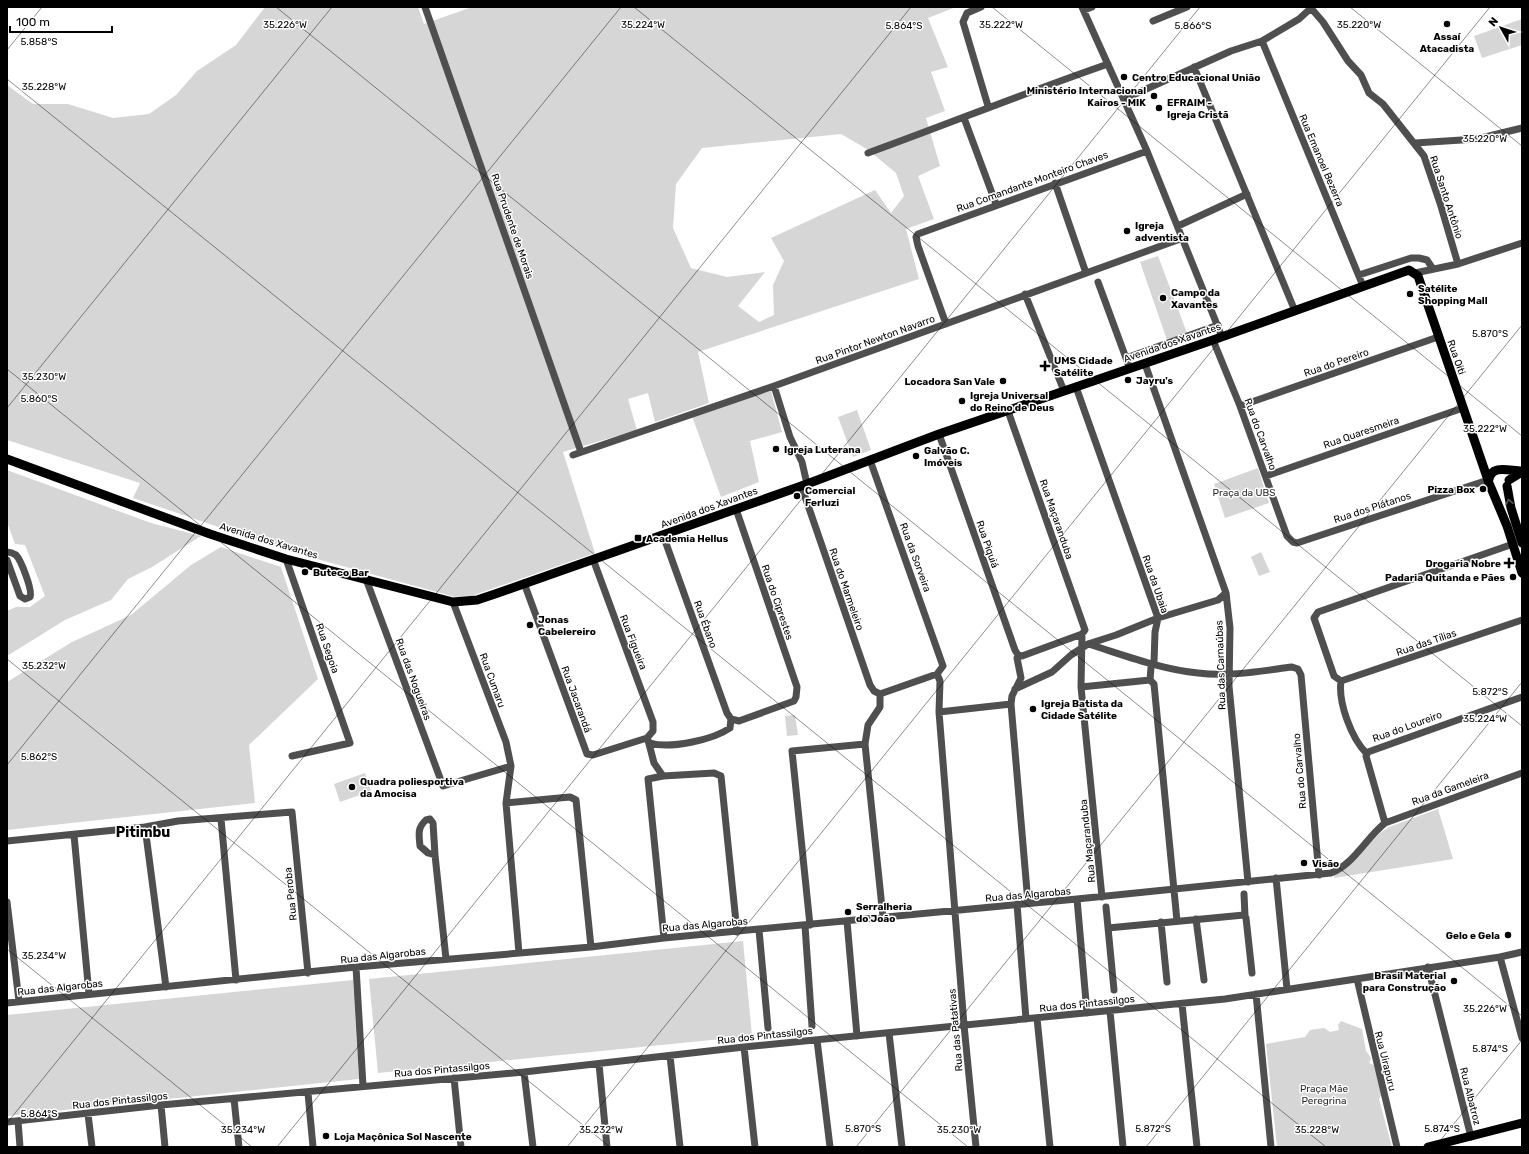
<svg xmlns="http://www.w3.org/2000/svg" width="1529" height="1154" font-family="Rubik,sans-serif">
	<rect width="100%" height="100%" fill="#fff"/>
	<path fill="#d6d6d6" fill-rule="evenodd" d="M265 7H418L424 24 472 7H956L928 18 948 67 931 72 945 111 926 118 940 166 918 176 934 219 906 229 919 279 698 352 709 403 655 422 648 393 628 399 637 430 563 452 595 553 471 596 455 597 295 553 133 498 140 483 7 440V85L33 104H68L113 118 149 114 176 95 197 71 236 45ZM841 134 867 149 896 173 904 196 891 213 875 190 771 238 784 261 773 285 774 315 759 322 738 306 765 272 727 277 691 268 673 228 676 184 702 148Z
		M1522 19V45L1482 58 1474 36Z
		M1158 256 1187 333 1167 340 1140 262Z
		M771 391 782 432 750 441 759 482 721 497 692 416Z
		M857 410 871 450 853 457 838 417Z
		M1258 468 1269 503 1225 518 1214 484Z
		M7 470 151 523 201 536 152 567 128 579 111 600 65 620 7 656V611L16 607H30L45 596 25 545 15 544 7 522Z
		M221 547 281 567 318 679 249 745 255 803 7 830V682L72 642 131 615 191 565Z
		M1261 552 1270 572 1259 576 1251 557Z
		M795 715 798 735 787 736 785 716Z
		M365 773 371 791 340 802 334 784Z
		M1438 809 1453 859 1334 878V875L1351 862 1380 833 1389 827Z
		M743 941 752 1036 378 1073 369 979Z
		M353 980 359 1079 7 1116V1015Z
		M1341 1021 1362 1029 1366 1051 1371 1058 1369 1063 1374 1065 1382 1094 1379 1099 1392 1147H1277L1266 1044 1305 1037 1310 1030 1324 1028 1330 1032 1339 1030 1338 1025Z"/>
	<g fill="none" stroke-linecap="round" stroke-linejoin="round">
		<path stroke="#4f4f4f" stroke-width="7" d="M425 7 581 452
			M981 7 967 13 963 22 988 106
			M1082 7 1147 151 1222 337
			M1310 7 1323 22 1348 61 1361 75 1369 93 1383 104 1424 156 1440 203 1458 264
			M1084 10 1092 7
			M1153 21 1187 7
			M1262 41 1363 286
			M1194 67 1295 311
			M1124 99 1231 51 1262 41 1299 19 1311 8
			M964 118 996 204
			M1415 143 1477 139 1522 128
			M868 153C948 124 1027 92 1108 64
			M1055 183 1086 273
			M1178 226 1247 194
			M1415 273 1458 264 1522 243
			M1359 275 1411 258H1419L1427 260 1433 269
			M1098 282 1130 369
			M1025 294 1064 391
			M946 324 918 246 916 237 918 234 1147 151
			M1213 340 1240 406 1287 536 1293 542 1297 543 1488 480
			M1126 358 1218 325
			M1145 364 1226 593 1230 628 1229 686 1248 882
			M774 386 790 437 802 462 807 484
			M1076 387 1158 618 1155 632 1154 663 1151 667 1150 680 1154 684 1177 921
			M1240 406 1438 337
			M939 434 1015 650 1018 655 1022 656 1082 634 1085 630 1008 411
			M573 455 774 386 1183 238
			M870 460 943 666 937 674 880 694
			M1266 476 1463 408
			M801 485 870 685 874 691 880 694
			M663 535 727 713 731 719 739 721 794 701 796 697 797 687 736 509
			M1513 544 1318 612 1314 618 1334 676 1341 681 1522 620
			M7 552C10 552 13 553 16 555 21 560 33 591 30 597L25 599 20 596 7 560
			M286 559 350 743 292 756
			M366 579 443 786 511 766
			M524 583 587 754 593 755 647 738 653 731V722L593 559
			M453 602 506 742 511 766 506 803 519 953
			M1082 634 1081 687 1102 897
			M1088 644C1124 655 1160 669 1198 673 1229 677 1261 671 1292 667L1298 669 1301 675 1319 875
			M1018 655 1017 658 1021 678 1012 696 1011 704 1028 903
			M937 674 940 681 939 712 964 1025 976 1147
			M1341 681C1338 702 1351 738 1367 754
			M1081 687 1150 680
			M1015 689 1052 672 1071 655 1088 644 1116 635 1158 618 1218 600 1226 593
			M880 694V707L868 725 865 744 883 917
			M939 712 1011 704
			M648 740 654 763 663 776
			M650 743C670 749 713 740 730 728L731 719
			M506 803 570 797 576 800 591 947
			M221 819 236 980
			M1385 823 1366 756 1368 752 1522 697
			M145 827 166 987
			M74 835 89 994
			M7 841 145 827 178 821 292 812 308 973
			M435 855 428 853 420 846C419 835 417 828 426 820L430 819 433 823 435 855 446 959
			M1276 878 1287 989
			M1244 894 1245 916
			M1077 899 1087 1013
			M7 902 19 1001
			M1017 904 1026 1019
			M1106 907 1114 990
			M1196 919 1204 980
			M847 921 857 1036
			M1161 922 1167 982
			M810 925 792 751 865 744
			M805 926 812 1026
			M1108 928 1244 915 1246 918 1252 973
			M759 930 768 1028
			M664 938 648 779 663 776 714 773 721 776 737 932
			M1500 957 1522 1038
			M356 967 363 1086
			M1428 967 1471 1137
			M1357 979 1397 1147
			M1256 994 1271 1147
			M7 1003 356 967 591 947 664 938 1077 899 1331 873C1354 864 1366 838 1385 823L1522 773
			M1182 1004 1197 1147
			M1110 1011 1123 1147
			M1037 1018 1050 1147
			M889 1033 902 1147
			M817 1040 830 1147
			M744 1047 755 1147
			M670 1056 680 1147
			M599 1064 607 1147
			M524 1072 533 1147
			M454 1078 461 1147
			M308 1093 313 1147
			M234 1099 239 1147
			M161 1105 165 1147
			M88 1114 92 1147
			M18 1121 20 1147
			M7 1122 161 1105 524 1072 744 1047 1225 999 1500 957 1522 952"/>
		<path stroke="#000" stroke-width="9" d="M7 459 210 534 286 559 453 602 477 600 495 594 807 484 939 434 1213 340 1409 270 1418 276 1489 483 1507 526 1522 573
			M1489 479C1492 464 1510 471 1522 471
			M1509 480 1522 472
			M1507 486 1511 508 1522 543
			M1428 1147 1522 1123"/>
	</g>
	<defs><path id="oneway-chevron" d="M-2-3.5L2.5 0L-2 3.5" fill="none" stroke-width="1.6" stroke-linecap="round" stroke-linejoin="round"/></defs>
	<use stroke="#595959" href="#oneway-chevron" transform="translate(1509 502) rotate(-103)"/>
	<path fill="none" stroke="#000" stroke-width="1" stroke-opacity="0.45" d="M276 7 1522 1016M634 7 1522 726M992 7 1522 436M1350 7 1522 146M7 50 42 7M7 79 1326 1147M7 369 968 1147M7 408 332 7M7 659 610 1147M7 765 621 7M7 949 252 1147M7 1123 911 7M277 1147 1200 7M567 1147 1490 7M856 1147 1522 325M1146 1147 1522 682M1435 1147 1522 1040"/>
	<g fill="#000" stroke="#fff" stroke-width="1.5">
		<circle cx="1447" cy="24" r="4"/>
		<circle cx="1124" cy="77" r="4"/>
		<circle cx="1154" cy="96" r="4"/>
		<circle cx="1159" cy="108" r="4"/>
		<circle cx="1127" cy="231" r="4"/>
		<circle cx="1410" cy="294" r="4"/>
		<circle cx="1163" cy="298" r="4"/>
		<path d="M1043 360h4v4h4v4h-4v4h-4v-4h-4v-4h4z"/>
		<circle cx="1128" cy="380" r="4"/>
		<circle cx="1003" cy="381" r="4"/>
		<circle cx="962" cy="401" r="4"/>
		<circle cx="776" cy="449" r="4"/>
		<circle cx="916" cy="456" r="4"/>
		<circle cx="1483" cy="489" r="4"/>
		<circle cx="797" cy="496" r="4"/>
		<rect x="634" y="534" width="8" height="8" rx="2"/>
		<path d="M1507 557h4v4h4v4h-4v4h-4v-4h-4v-4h4z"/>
		<circle cx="305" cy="572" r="4"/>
		<circle cx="1513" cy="577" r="4"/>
		<circle cx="530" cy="625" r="4"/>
		<circle cx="1033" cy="709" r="4"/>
		<circle cx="352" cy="787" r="4"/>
		<circle cx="1304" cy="863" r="4"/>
		<circle cx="848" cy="912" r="4"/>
		<circle cx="1508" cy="935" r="4"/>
		<circle cx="1454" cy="981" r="4"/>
		<circle cx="326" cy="1136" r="4"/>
	</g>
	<g text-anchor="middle" stroke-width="3" stroke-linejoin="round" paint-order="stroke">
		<g font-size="10" font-weight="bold" fill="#000" stroke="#fff" text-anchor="start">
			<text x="1447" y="40" text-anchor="middle">Assaí<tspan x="1447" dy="12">Atacadista</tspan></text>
			<text x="1132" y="81">Centro Educacional União</text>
			<text x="1146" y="94" text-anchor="end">Ministério Internacional<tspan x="1146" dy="12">Kairos - MIK</tspan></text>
			<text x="1167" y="106">EFRAIM -<tspan x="1167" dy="12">Igreja Cristã</tspan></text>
			<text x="1135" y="229">Igreja<tspan x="1135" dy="12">adventista</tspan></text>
			<text x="1418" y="292">Satélite<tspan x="1418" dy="12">Shopping Mall</tspan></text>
			<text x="1171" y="296">Campo da<tspan x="1171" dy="12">Xavantes</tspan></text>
			<text x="1054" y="364">UMS Cidade<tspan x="1054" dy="12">Satélite</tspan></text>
			<text x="1136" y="384">Jayru's</text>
			<text x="995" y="385" text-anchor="end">Locadora San Vale</text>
			<text x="970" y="399">Igreja Universal<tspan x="970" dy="12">do Reino de Deus</tspan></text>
			<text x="784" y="453">Igreja Luterana</text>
			<text x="924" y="454">Galvão C.<tspan x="924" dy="12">Imóveis</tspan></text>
			<text x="1475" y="493" text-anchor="end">Pizza Box</text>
			<text x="805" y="494">Comercial<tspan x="805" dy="12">Ferluzi</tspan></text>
			<text x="646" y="542">Academia Hellus</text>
			<text x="1501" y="567" text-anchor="end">Drogaria Nobre</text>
			<text x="313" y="576">Buteco Bar</text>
			<text x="1505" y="581" text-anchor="end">Padaria Quitanda e Pães</text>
			<text x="538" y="623">Jonas<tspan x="538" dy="12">Cabelereiro</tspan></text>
			<text x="1041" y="707">Igreja Batista da<tspan x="1041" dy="12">Cidade Satélite</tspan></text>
			<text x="360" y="785">Quadra poliesportiva<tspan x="360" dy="12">da Amocisa</tspan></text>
			<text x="1312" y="867">Visão</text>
			<text x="856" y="910">Serralheria<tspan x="856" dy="12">do João</tspan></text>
			<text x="1500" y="939" text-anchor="end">Gelo e Gela</text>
			<text x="1446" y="979" text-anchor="end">Brasil Material<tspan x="1446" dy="12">para Construção</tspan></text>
			<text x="334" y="1140">Loja Maçônica Sol Nascente</text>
		</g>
		<g font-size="10" fill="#000" stroke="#fff">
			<text transform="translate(1322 160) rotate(67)" y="4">Rua Emanoel Bezerra</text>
			<text transform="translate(1032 181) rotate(-20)" y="4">Rua Comandante Monteiro Chaves</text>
			<text transform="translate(1447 197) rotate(72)" y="4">Rua Santo Antônio</text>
			<text transform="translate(513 226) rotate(71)" y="4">Rua Prudente de Morais</text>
			<text transform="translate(875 339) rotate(-20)" y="4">Rua Pintor Newton Navarro</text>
			<text transform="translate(1172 342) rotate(-19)" y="4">Avenida dos Xavantes</text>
			<text transform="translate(1457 357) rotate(71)" y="4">Rua Oiti</text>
			<text transform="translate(1336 362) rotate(-19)" y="4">Rua do Pereiro</text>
			<text transform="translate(1361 432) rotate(-19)" y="4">Rua Quaresmeira</text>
			<text transform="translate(1261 434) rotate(70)" y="4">Rua do Carvalho</text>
			<text transform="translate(709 507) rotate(-20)" y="4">Avenida dos Xavantes</text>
			<text transform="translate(1372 507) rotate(-18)" y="4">Rua dos Plátanos</text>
			<text transform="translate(1057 519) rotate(71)" y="4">Rua Maçaranduba</text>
			<text transform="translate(269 540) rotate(17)" y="4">Avenida dos Xavantes</text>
			<text transform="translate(988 544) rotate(71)" y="4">Rua Piquiá</text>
			<text transform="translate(916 557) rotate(70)" y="4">Rua da Sorveira</text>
			<text transform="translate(1156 584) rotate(71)" y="4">Rua da Ubaia</text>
			<text transform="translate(847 589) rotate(71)" y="4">Rua do Marmeleiro</text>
			<text transform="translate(778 602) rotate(71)" y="4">Rua do Ciprestes</text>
			<text transform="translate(706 624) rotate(70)" y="4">Rua Ébano</text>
			<text transform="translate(634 642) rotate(69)" y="4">Rua Figueira</text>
			<text transform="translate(1426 642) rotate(-19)" y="4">Rua das Tílias</text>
			<text transform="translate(328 648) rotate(71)" y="4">Rua Segoia</text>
			<text transform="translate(1220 665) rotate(-92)" y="4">Rua das Carnaúbas</text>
			<text transform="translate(414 679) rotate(70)" y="4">Rua das Nogueiras</text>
			<text transform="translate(493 680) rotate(70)" y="4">Rua Cumaru</text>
			<text transform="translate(577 699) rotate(70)" y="4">Rua Jacarandá</text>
			<text transform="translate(1407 726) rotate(-20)" y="4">Rua do Loureiro</text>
			<text transform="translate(1299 771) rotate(-95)" y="4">Rua do Carvalho</text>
			<text transform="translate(1450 788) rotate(-20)" y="4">Rua da Gameleira</text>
			<text transform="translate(1087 841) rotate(-96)" y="4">Rua Maçaranduba</text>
			<text transform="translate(290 894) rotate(-96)" y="4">Rua Peroba</text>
			<text transform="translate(1028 894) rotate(-5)" y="4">Rua das Algarobas</text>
			<text transform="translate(705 924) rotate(-5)" y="4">Rua das Algarobas</text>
			<text transform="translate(383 955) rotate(-6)" y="4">Rua das Algarobas</text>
			<text transform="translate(60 987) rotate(-6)" y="4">Rua das Algarobas</text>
			<text transform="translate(1087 1003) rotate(-6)" y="4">Rua dos Pintassilgos</text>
			<text transform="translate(955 1030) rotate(-95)" y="4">Rua das Patativas</text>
			<text transform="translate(765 1035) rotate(-6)" y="4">Rua dos Pintassilgos</text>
			<text transform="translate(1386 1061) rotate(76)" y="4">Rua Uirapuru</text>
			<text transform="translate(442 1069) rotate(-5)" y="4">Rua dos Pintassilgos</text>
			<text transform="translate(1471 1096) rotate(76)" y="4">Rua Albatroz</text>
			<text transform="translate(120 1100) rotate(-6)" y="4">Rua dos Pintassilgos</text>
		</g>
		<g font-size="10" fill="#2d2d2d" stroke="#fff">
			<text x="1244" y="496">Praça da UBS</text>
			<text x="1324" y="1092">Praça Mãe<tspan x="1324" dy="12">Peregrina</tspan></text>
		</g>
		<g font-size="14" font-weight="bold" fill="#000" stroke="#fff">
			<text x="143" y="837">Pitimbu</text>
		</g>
	</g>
	<g font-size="10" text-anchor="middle" fill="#000" stroke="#fff" stroke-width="3" stroke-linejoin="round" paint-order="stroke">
		<text x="285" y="28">35.226°W</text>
		<text x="643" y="28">35.224°W</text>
		<text x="1001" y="28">35.222°W</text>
		<text x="1359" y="28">35.220°W</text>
		<text x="904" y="29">5.864°S</text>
		<text x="1193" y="29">5.866°S</text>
		<text x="39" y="45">5.858°S</text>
		<text x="44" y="90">35.228°W</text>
		<text x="1485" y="142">35.220°W</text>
		<text x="1490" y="337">5.870°S</text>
		<text x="44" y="380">35.230°W</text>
		<text x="39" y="402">5.860°S</text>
		<text x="1485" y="432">35.222°W</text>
		<text x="44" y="669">35.232°W</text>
		<text x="1490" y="695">5.872°S</text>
		<text x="1485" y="722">35.224°W</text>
		<text x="39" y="760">5.862°S</text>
		<text x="44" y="959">35.234°W</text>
		<text x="1485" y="1012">35.226°W</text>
		<text x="1490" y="1052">5.874°S</text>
		<text x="39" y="1117">5.864°S</text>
		<text x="863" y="1132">5.870°S</text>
		<text x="1153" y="1132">5.872°S</text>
		<text x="1442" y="1132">5.874°S</text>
		<text x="243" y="1133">35.234°W</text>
		<text x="601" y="1133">35.232°W</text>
		<text x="959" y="1133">35.230°W</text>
		<text x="1317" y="1133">35.228°W</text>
	</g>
	<rect width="1529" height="1154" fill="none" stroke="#000000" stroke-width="16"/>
	<g transform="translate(1501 28) rotate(309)" stroke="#ffffff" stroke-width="3" paint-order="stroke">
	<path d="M0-3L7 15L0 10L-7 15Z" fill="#000000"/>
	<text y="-6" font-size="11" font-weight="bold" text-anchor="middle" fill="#000000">N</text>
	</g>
	<path d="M10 26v6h102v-6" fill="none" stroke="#000000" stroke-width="2"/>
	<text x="16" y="26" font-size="12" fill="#000000" stroke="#ffffff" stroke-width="3" paint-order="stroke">100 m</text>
</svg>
